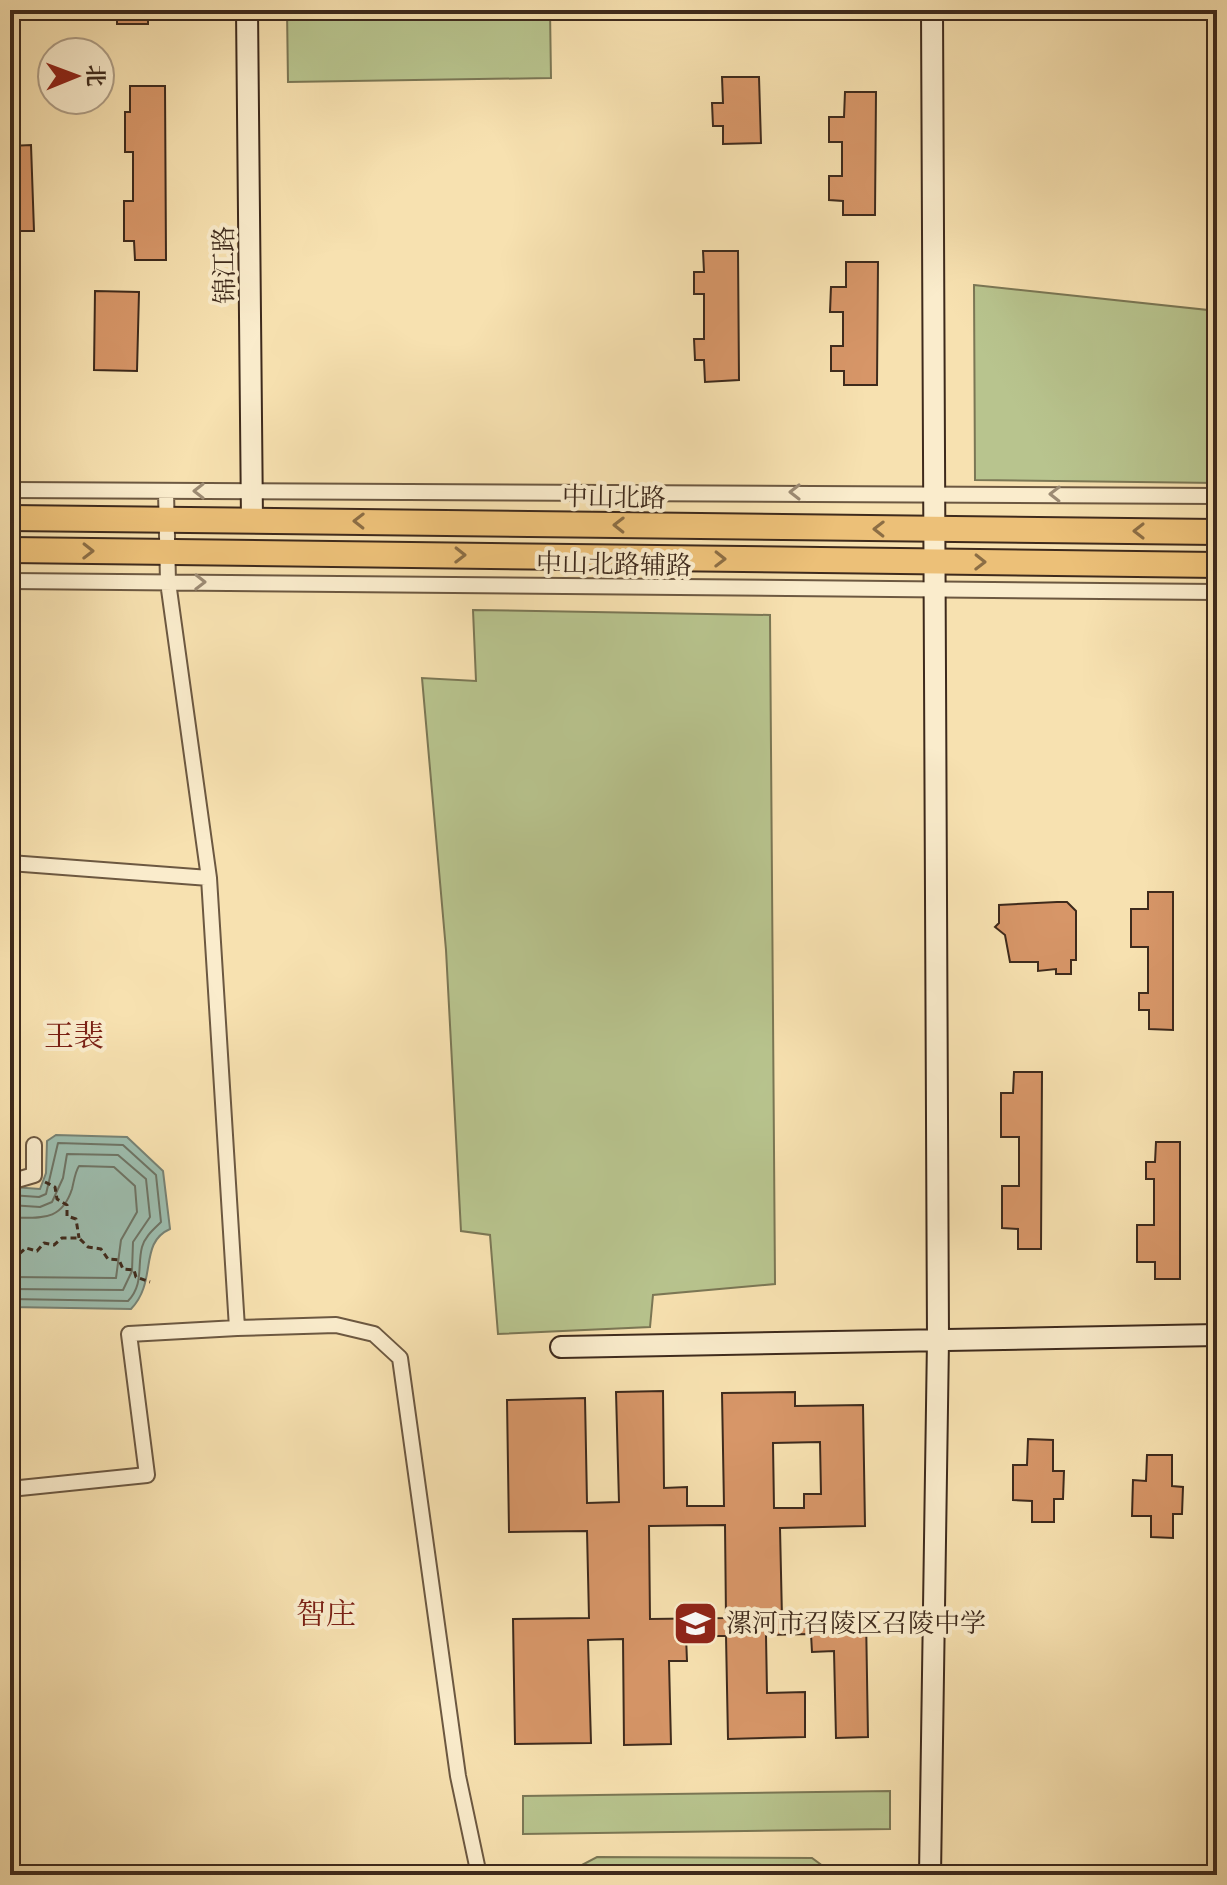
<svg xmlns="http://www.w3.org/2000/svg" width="1227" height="1885" font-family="'IM FELL French Canon','Noto Serif SC',serif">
	<rect width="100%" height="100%" fill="#f7e1b0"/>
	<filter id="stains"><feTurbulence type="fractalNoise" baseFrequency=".0025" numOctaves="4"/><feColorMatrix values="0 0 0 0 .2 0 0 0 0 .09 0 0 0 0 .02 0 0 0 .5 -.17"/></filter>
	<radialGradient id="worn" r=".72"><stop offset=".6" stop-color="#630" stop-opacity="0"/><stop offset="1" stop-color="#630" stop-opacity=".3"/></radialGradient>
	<path fill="#b8c48e" stroke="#7b7755" stroke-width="2" d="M287 10H550L551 78 288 82Z
		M974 285 1217 311V483L975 480Z
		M473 610 770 615 775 1284 653 1295 650 1327 498 1334 490 1235 461 1231 446 950 422 678 476 681Z
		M890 1791V1829L523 1834V1796Z
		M597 1857 812 1858 835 1875H563Z"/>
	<path fill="#9dbdae" stroke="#778274" stroke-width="2" d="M56 1135 127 1137 163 1171 170 1229C138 1243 158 1281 131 1309L10 1307 13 1187 40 1189 46 1173 47 1141Z"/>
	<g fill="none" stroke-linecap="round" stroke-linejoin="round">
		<path stroke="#6e7465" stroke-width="2" d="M10 1195 39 1197 46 1194 58 1143 123 1145 156 1175 161 1222C154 1229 145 1236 142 1247 137 1266 144 1284 128 1301L10 1299
			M10 1205 40 1207 52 1202 63 1178 67 1154 118 1155 146 1179 150 1217 133 1242 132 1271 123 1290 10 1289
			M10 1218C39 1217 61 1223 72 1189 74 1181 75 1172 79 1166L114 1167 135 1186 137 1212 121 1240 116 1278 10 1277"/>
	</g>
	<path fill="#d79668" stroke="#3e2a1c" stroke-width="2" fill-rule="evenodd" d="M117 10H148V24H117Z
		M722 77H759L761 143 723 144V126H713L712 103H723Z
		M130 86H165L166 260H135L134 241H124V201H133V152H125V112H130Z
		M845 92H876L875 215H843V201L829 200V176H842V142H829V117H844Z
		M31 145 34 231H10V146Z
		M703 251H738L739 380 705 382 704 360H695L694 339H704V294H694V272H704Z
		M846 262H878L877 385H844V371H831V346H843V312H830L831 287H846Z
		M95 291 139 292 137 371 94 370Z
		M1148 892H1173V1030L1149 1029V1010H1139V993H1148V947H1131V909H1148Z
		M1057 902H1067L1076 911V960H1071V974H1056V969L1038 971V962H1010L1005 935 995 927 999 923V905Z
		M1014 1072H1042L1041 1249H1018V1229L1002 1228V1186H1019V1137H1001V1093H1013Z
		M1156 1142H1180V1279H1155V1262H1137V1225H1154V1179H1146V1162H1155Z
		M663 1391 664 1488 687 1487V1506H724L722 1393 795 1392V1406L863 1405 865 1526 780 1528 782 1618 866 1616 868 1737 836 1738 834 1651 812 1652 811 1634 766 1635 767 1693 805 1692V1737L728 1739 726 1636H686L687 1661H669L671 1744 624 1745 623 1639 588 1640 591 1743 515 1744 513 1619 589 1618 587 1531 509 1532 507 1400 585 1398 587 1503 619 1502 616 1392ZM820 1442 821 1494H804V1508H774L773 1443ZM725 1525 726 1618 650 1619 649 1526Z
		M1028 1439 1053 1440V1471H1064L1063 1499H1054V1522H1032V1501L1013 1500V1465H1027Z
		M1147 1455H1172V1486L1183 1487 1182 1514H1173V1538L1151 1537V1516H1132L1133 1480 1146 1481Z"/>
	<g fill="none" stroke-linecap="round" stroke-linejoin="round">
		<defs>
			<path id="street" d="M10 490 1217 496
				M10 581 1217 592
				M10 863 209 878
				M10 1182 34 1175V1145
				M237 1328 336 1325 374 1334 400 1358 458 1776 479 1875
				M10 1489 147 1475 129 1334 237 1328 209 878 168 582 166 491"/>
			<path id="secondary" d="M247 10 252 520
				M561 1347 1217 1335
				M930 1875 938 1340 932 10"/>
			<path id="primary" d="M10 518 1217 532
				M10 550 1217 565"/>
		</defs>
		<use href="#street" stroke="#6c5841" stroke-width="18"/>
		<use href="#secondary" stroke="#3e2a1c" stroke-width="24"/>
		<use href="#primary" stroke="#3e2a1c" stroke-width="28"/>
		<path stroke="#3e2a1c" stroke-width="3" stroke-dasharray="6 4" stroke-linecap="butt" d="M45 1182 55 1187 57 1199 67 1205V1216L76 1219 79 1238
			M10 1255H18L26 1248 37 1251 44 1243 54 1245 62 1238H79L88 1247 101 1249 108 1259 119 1260 123 1269 134 1270 136 1277 150 1282"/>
		<use href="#street" stroke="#faeccc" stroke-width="14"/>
		<use href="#secondary" stroke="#faeccc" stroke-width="20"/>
		<use href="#primary" stroke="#ecc078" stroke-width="24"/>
	</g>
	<defs><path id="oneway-chevron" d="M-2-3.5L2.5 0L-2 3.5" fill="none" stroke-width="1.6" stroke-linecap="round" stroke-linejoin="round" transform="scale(2)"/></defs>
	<g stroke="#9c8b74">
		<use href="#oneway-chevron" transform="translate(199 491) rotate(180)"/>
		<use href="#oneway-chevron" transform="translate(795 492) rotate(-180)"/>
		<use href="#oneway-chevron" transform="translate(1055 494) rotate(-179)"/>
		<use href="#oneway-chevron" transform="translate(200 582) rotate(1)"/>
	</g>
	<g stroke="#8c6e45">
		<use href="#oneway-chevron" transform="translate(359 521) rotate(-179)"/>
		<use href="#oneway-chevron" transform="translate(619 525) rotate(-179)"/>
		<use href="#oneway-chevron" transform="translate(879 529) rotate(-179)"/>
		<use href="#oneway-chevron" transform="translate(1139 531) rotate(-180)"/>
		<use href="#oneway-chevron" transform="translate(88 551) rotate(1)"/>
		<use href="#oneway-chevron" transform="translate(460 555) rotate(1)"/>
		<use href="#oneway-chevron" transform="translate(720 559) rotate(1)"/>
		<use href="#oneway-chevron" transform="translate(980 562) rotate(1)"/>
	</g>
	<defs>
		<symbol id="school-square" viewBox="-11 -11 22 22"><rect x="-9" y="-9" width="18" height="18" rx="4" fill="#8f2418" stroke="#faeccc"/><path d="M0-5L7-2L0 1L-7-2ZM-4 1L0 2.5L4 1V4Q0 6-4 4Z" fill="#fff"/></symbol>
	</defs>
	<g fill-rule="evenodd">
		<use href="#school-square" x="670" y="1598" width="51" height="51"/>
	</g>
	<g text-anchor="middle" stroke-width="8" stroke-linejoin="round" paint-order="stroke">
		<g font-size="26" fill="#3e2a1c" stroke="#faeccc">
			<text transform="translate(224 265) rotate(-91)" y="9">锦江路</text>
			<text transform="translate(614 497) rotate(1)" y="9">中山北路</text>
			<text transform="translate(614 564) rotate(1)" y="9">中山北路辅路</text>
		</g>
		<g font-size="26" fill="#3e2a1c" stroke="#faeccc" text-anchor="start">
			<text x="726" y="1632">漯河市召陵区召陵中学</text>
		</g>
		<g font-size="30" fill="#7a1f14" stroke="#faeccc">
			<text x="74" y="1046">王裴</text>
			<text x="326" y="1624">智庄</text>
		</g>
	</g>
	<rect width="1227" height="1885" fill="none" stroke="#f7e1b0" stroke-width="40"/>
	<rect x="12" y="12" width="1203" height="1861" fill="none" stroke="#3e2a1c" stroke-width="4"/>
	<rect x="20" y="20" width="1187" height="1845" fill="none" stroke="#3e2a1c" stroke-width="2"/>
	<g transform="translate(76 76) rotate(89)"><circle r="38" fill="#faeccc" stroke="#af9e86" stroke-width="2"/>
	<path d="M0-6L14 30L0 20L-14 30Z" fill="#8f2418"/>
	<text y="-12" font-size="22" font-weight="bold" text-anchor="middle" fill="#3e2a1c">北</text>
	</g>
	<rect width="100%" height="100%" filter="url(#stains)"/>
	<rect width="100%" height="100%" fill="url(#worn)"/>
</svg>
